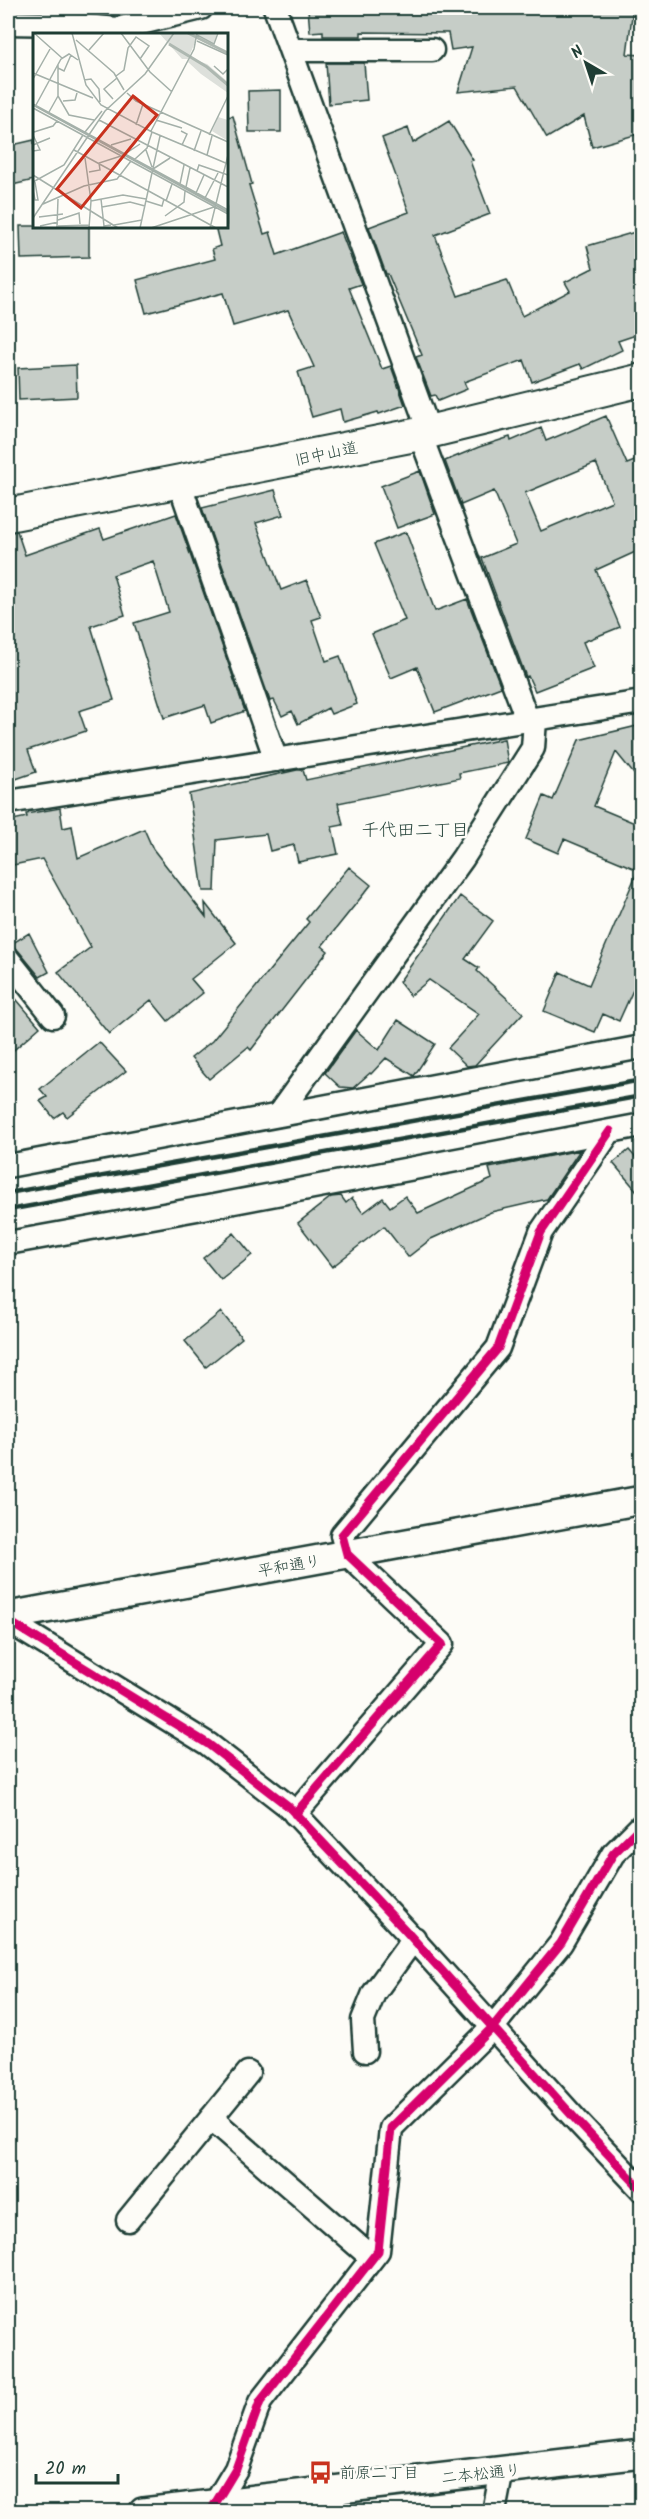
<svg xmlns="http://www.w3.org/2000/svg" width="649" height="2519" font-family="Kalam,'Klee One',sans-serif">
	<rect width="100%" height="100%" fill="#fdfcf7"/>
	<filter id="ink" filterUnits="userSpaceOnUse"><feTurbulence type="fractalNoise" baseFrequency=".0167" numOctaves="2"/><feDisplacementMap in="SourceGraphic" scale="12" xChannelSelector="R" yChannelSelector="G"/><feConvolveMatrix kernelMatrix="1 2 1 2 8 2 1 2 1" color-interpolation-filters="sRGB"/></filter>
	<g filter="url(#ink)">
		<path fill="#c6cdc7" stroke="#1f3d34" stroke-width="1.5" fill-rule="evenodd" d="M324 8H633L627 54 642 55V133L592 147 584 116 547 138 517 86 458 92 472 47 451 50 448 33 361 32V36H323V31L310 32 308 9Z
			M326 63H364L367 100 329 104Z
			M281 90V132H249L248 91Z
			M233 116 252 184 249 185 264 234 270 232 277 255 341 232 361 284 349 288 382 369 391 366 405 405 379 414 378 412 343 422 340 409 312 417 298 372 314 367 288 310 233 326 223 293 146 313 137 280 215 259 212 249 220 246 215 226H226V117Z
			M449 121 473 160 470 161 490 214 435 235 458 296 507 280 522 316 570 291 565 282 593 268 587 246 642 230V333L618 341 622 350 583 369 580 364 532 382 524 360 464 382 467 389 438 401 435 395 431 396 416 357 422 355 388 274H386L369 227 409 212 382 138 408 128 413 143Z
			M34 140V180L8 186V146Z
			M20 226H89V257L21 259Z
			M76 365 77 397 19 400 18 368Z
			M606 416 627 464 642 458V549L596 570 620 627 583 642 594 668 535 691 528 676 526 677 482 558 516 544 494 491 461 505 445 461 479 447 510 437 511 441 541 428 546 441ZM596 463 612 501 541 531 525 493Z
			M420 471 435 514 397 528 381 486Z
			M275 490 283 515 256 523 281 590 307 580 321 617 312 620 326 661 340 656 357 704 331 714 328 708 298 724 292 711 282 716 274 700 270 701 202 508Z
			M176 514 245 711 211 723 205 705 164 718 134 623 169 612 153 561 113 575 125 615 91 626 114 700 79 711 86 731 28 750 36 772 13 780 8 764V532L17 531 25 555 100 529 104 539Z
			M406 532 435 611 467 599 501 687 435 712 417 667 391 678 372 634 405 620 374 544Z
			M637 726 642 746V784L616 752 594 806 642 826V970L619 1021 603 1014 595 1032 544 1011 560 972 589 985 638 870 564 839 558 853 526 839 544 796 553 800 579 740Z
			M504 739 508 763 459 773 460 778 338 803 343 825 332 827 338 854 298 862 294 845 270 851 266 834 217 840 215 891H203L189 794 297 770H303L306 780Z
			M60 808 63 828 72 826 78 858 144 829 153 849 206 917 205 903 236 943 191 979 203 993 168 1021 151 1000 109 1034 58 972 91 947 42 859 8 866V821L27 817 26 814Z
			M349 867 371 885 322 946 328 951 251 1050 248 1047 209 1079 191 1058 212 1041 309 922 306 919Z
			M460 896 493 921 465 959 479 968 477 971 523 1013 475 1065 467 1066 448 1048 479 1014 429 980 410 996 399 982Z
			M29 933 49 972 40 977 18 950 8 946Z
			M8 980 16 990 11 993 40 1027 8 1055Z
			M398 1020 435 1044 414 1076 386 1058 371 1074 370 1073 353 1088 340 1087 325 1073 356 1030 379 1050Z
			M99 1042 126 1071 67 1117 63 1112 54 1118 40 1101 47 1097 40 1089Z
			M580 1150 547 1199 491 1212 431 1239 408 1257 384 1226 332 1267 298 1223 331 1197 341 1196 346 1203 352 1198 363 1213 383 1198 390 1207 405 1196 418 1213 492 1179 489 1168Z
			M629 1150 642 1165V1197L613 1163Z
			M234 1233 252 1255 221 1280 203 1258Z
			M221 1312 242 1338 206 1367 185 1341Z"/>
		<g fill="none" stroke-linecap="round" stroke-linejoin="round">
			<defs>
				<path id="minor" d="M275 8 429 431
					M8 23 64 24 117 29 201 8
					M291 50H432
					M420 434 527 719
					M179 482 276 760
					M8 802 642 702
					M8 959 53 1016
					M278 1115 463 858 533 748 535 720
					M8 1166 642 1047
					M8 1243 208 1207 642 1125
					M8 1621 208 1744 288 1806 405 1930 578 2122 642 2190
					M295 1814 442 1644 347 1554 342 1535 498 1348 541 1232 610 1131
					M365 2051 363 2020 374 1993 414 1938
					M211 2118 372 2258
					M128 2220 248 2073
					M210 2512 236 2469 260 2402 378 2251 391 2128 492 2028 561 1943 613 1854 642 1825
					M494 2512 502 2470"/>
				<path id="tertiary" d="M8 1616 642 1500
					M143 2512 642 2454"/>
				<path id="secondary" d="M8 515 420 434 642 380"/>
			</defs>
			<use href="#minor" stroke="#1f3d34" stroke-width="27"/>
			<use href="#tertiary" stroke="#1f3d34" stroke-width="32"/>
			<use href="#secondary" stroke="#1f3d34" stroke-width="36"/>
			<use href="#minor" stroke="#fdfcf7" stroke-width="22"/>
			<use href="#tertiary" stroke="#fdfcf7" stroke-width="27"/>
			<use href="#secondary" stroke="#fdfcf7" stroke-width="32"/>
			<path stroke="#1f3d34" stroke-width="4.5" d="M8 1193 642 1080
				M8 1210 642 1096"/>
			<defs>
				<path id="cycleway" d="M8 1621 208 1744 288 1806 405 1930 578 2122 642 2190
					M295 1814 442 1644 347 1554 342 1535 498 1348 541 1232 610 1131
					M210 2512 236 2469 260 2402 378 2251 391 2128 492 2028 561 1943 613 1854 642 1825"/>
			</defs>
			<use href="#cycleway" stroke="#fdfcf7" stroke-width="13"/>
			<use href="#cycleway" stroke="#d6006c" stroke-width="9"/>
		</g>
	</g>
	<defs>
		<symbol id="bus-bare" viewBox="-9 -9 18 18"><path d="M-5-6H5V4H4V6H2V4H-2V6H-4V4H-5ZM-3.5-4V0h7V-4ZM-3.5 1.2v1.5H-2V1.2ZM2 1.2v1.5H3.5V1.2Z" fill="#c8321e" stroke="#fdfcf7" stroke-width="2.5" paint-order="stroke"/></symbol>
	</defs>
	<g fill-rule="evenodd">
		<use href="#bus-bare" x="304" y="2456" width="33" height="33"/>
	</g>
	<g text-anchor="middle" stroke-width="5" stroke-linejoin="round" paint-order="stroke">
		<g font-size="16" fill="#1f3d34" stroke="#fdfcf7">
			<text transform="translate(326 453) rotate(-12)" y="6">旧中山道</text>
			<text transform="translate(289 1565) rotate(-10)" y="6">平和通り</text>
			<text transform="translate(481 2473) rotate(-6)" y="6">二本松通り</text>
		</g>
		<g font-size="16" fill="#1f3d34" stroke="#fdfcf7" text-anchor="start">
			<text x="339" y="2478">前原二丁目</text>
		</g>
		<g font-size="18" fill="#1f3d34" stroke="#fdfcf7">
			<text x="415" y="836">千代田二丁目</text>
		</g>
	</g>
	<g transform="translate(33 33)">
		<rect width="195" height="195" fill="#fdfcf7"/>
		<path d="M185 84 195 87V108L179 98Z" fill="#dde0db"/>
		<path d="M126 0H184L181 10 165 2 155 26H149ZM157 25 174 31 195 49V60L168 41 155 29Z" fill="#dde0db"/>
		<path fill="none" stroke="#aeb8b1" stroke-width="3" d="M155 0 195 20M136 11 174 34 195 52"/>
		<path fill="none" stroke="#a4b0a9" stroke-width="1.5" d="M1 0 29 25M39 0 53 52 68 72 119 99 195 131M88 0 117 39 139 59M164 2 181 11 185 0M43 7 81 40 91 57M164 8 195 22M56 17 71 0M25 32V63L36 82 61 87M181 33 190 41 195 36M25 35 31 38 38 22M0 40 60 65M83 43 91 37 95 15 103 4 116 13 107 26M0 46 17 16M51 47 58 46 66 56 67 69M94 60 103 68 195 109M80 66 71 56 84 45M30 68 42 67 44 60M0 71 195 177M0 72 195 179M3 72 28 26 36 21 45 27M0 75 195 181M16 79 25 63M66 87 195 154M123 87 149 95M103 92 110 71M118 98 161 16 164 0M148 98 154 101 149 112M1 99 20 93 24 88M52 99 69 78M0 102 7 117 0 118M176 102 195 63M0 112 17 105M78 112 98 106M41 117 183 195M113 117 119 134M161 118 168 98M92 121 107 111M174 122 179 103M52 125 58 168 56 195M102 126 114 115 119 99M120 136 137 125M164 138 166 132 195 142M56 139 67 137 66 130 88 123M0 142 85 195M0 149 31 132 50 102M147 151 151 132M153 154 157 135M0 157 2 167H5L2 149M163 160 171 142M172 165 185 140M68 166 71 193 78 192M58 168 90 162 113 166M113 168 129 173 131 166M133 168 139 151M10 171 51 153 84 146 98 128M69 174 97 169 112 173M132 183 151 169 152 158M6 184 30 181M0 185 72 78 112 41 141 0M25 187 46 180 47 191M81 192 109 187M7 193 25 189M25 193 56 192M24 194 25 166M107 195 127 103M118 195 181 174M177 195 195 122"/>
		<path fill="#c8321e" fill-opacity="0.15" stroke="#c8321e" stroke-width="3" d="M100 63 124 82 48 175 24 156Z"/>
		<rect width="195" height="195" fill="none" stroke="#1f3d34" stroke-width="3"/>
	</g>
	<rect width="649" height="2519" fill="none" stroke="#fdfcf7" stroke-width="30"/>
	<rect x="15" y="15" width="619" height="2489" fill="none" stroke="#1f3d34" stroke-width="2" filter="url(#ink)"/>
	<g transform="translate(586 63) rotate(321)" stroke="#fdfcf7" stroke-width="4.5" paint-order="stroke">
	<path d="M0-4.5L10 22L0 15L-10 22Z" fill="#1f3d34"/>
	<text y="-9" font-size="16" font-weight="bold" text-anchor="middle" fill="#1f3d34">N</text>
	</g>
	<path d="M36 2474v9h82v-9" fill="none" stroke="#1f3d34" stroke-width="3"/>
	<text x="45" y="2474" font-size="18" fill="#1f3d34" stroke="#fdfcf7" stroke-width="4.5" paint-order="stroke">20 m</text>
</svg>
